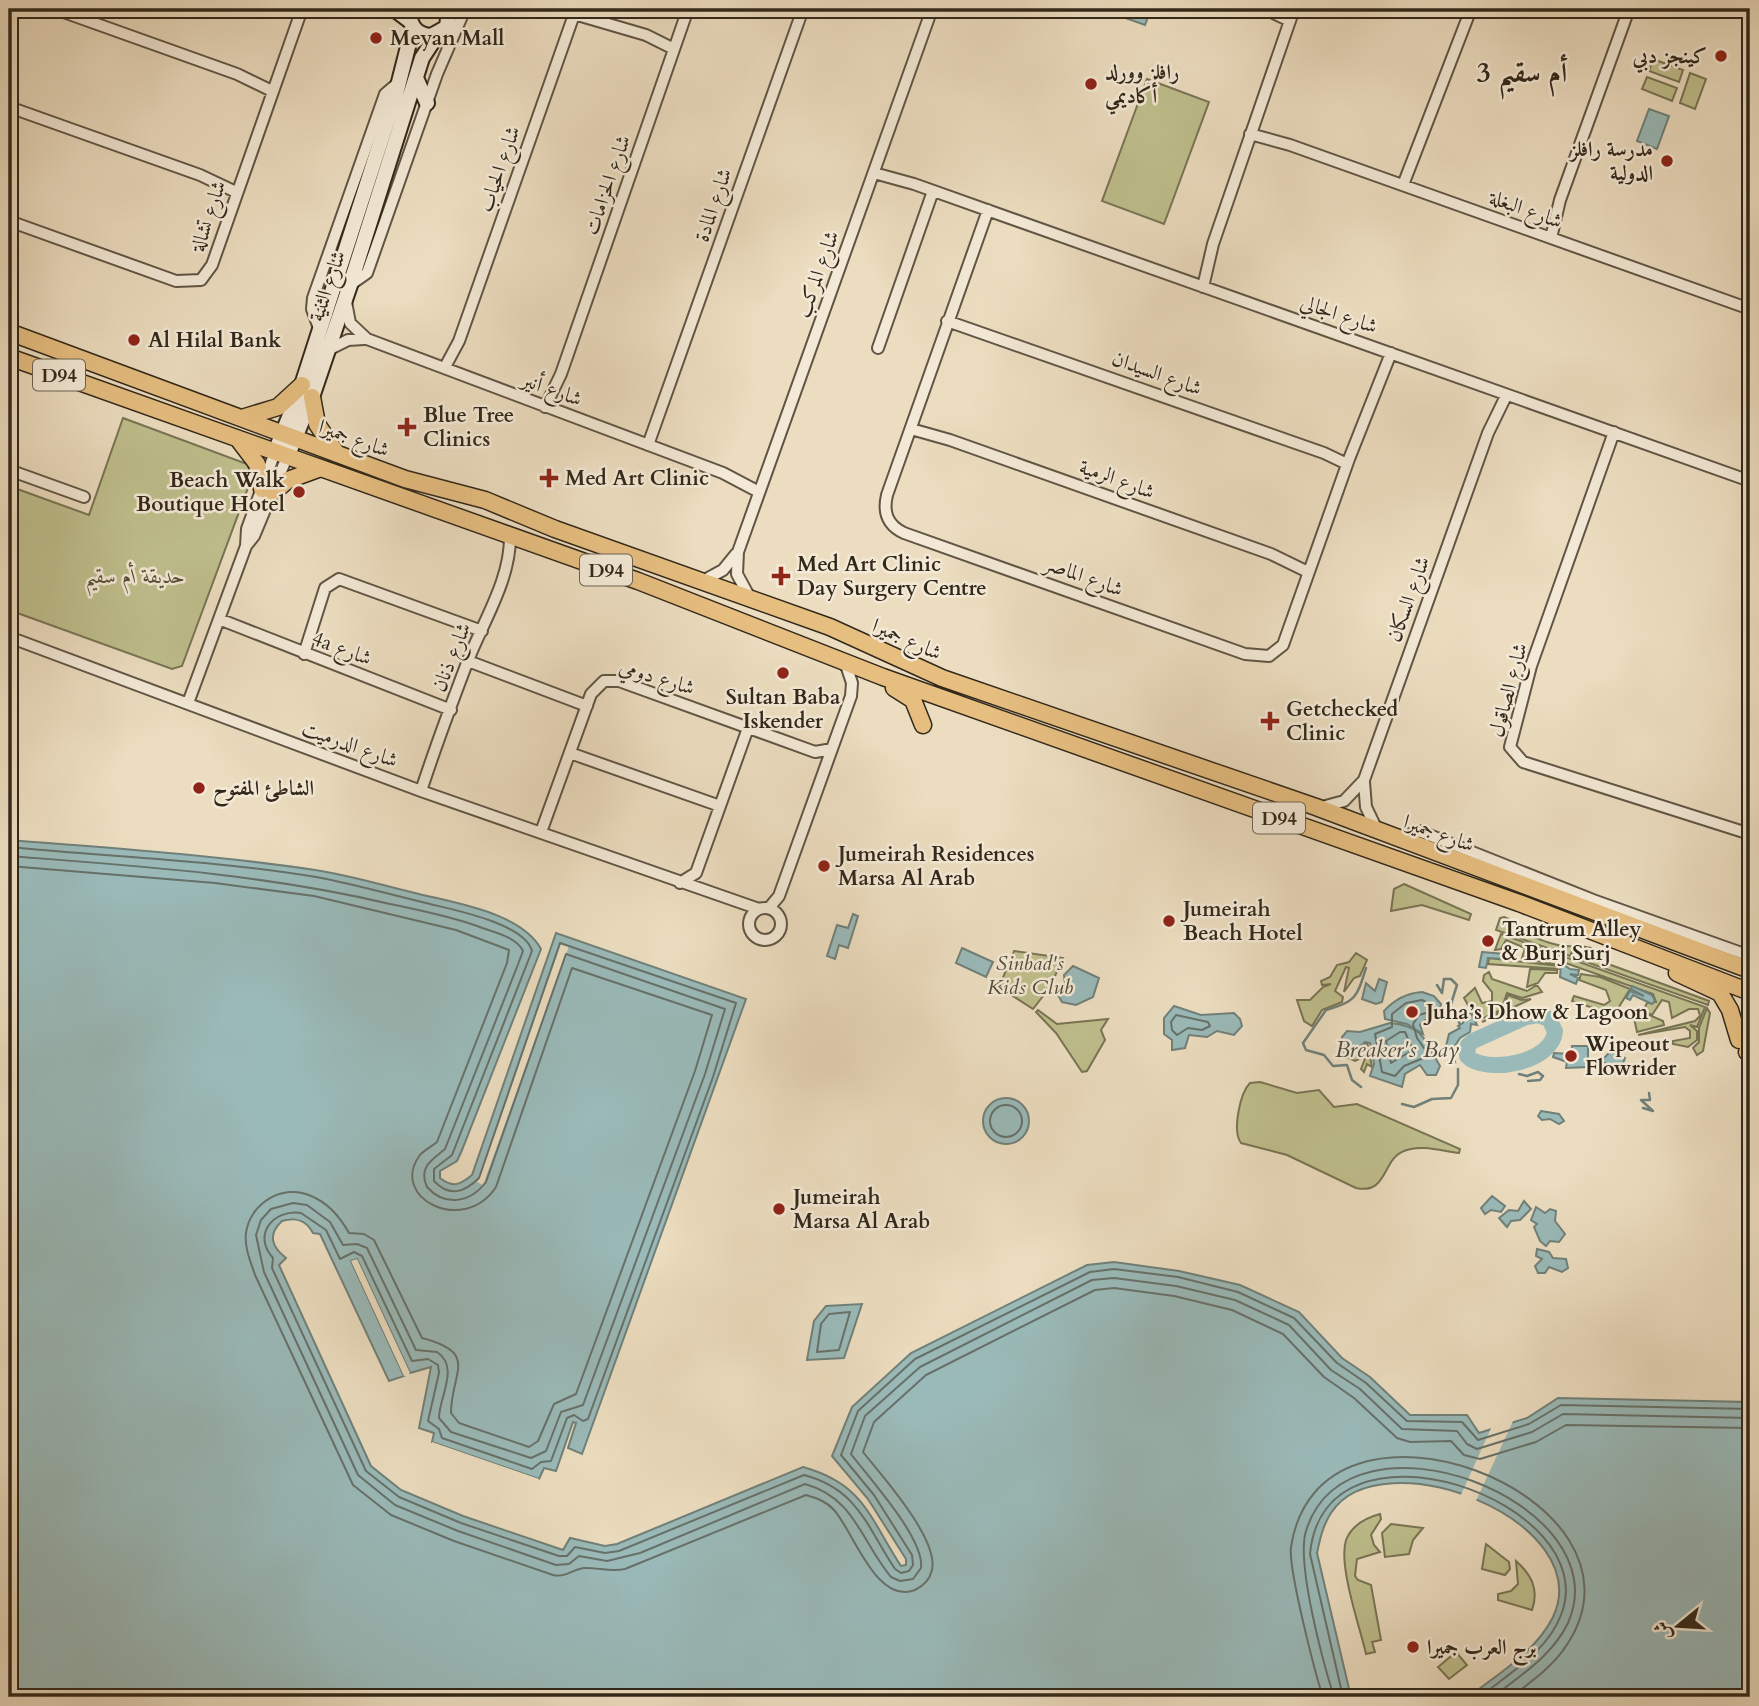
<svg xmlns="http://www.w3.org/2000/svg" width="1759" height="1706" font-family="Cardo,Amiri,serif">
	<rect width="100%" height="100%" fill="#ecddc0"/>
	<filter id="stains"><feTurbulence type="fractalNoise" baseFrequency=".00286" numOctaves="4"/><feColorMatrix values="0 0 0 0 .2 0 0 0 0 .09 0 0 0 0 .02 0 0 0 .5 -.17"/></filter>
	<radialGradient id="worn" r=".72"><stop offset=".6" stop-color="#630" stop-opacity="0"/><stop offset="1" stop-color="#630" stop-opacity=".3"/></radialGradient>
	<path fill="#bfbf8d" stroke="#787454" stroke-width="2" d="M1653 59 1683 70 1679 82 1649 71Z
		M1690 73 1706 79 1695 109 1680 103Z
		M1647 77 1677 88 1672 101 1642 89Z
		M1147 79 1209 102 1164 224 1102 201Z
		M123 418 247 464 252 477 182 666 172 669 9 610V486L89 515Z
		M1404 884 1471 914 1469 920 1422 905 1391 911 1394 889Z
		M1504 917C1515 921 1518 926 1526 932 1537 940 1561 948 1574 946L1570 956 1496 930 1500 918Z
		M1501 934 1705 1007 1697 1027 1690 1025 1697 1031V1040L1688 1047 1673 1044V1041L1690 1038V1031L1685 1027 1638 1035 1695 1021 1700 1016 1698 1009H1689L1672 1018 1669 1002 1662 1000 1652 1015 1643 1011 1647 1003 1656 1002 1653 994 1560 961 1558 965 1522 958 1525 948 1506 940 1501 949 1495 950Z
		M1576 945 1591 948 1611 965 1709 1001 1708 1005 1572 957Z
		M1014 951 1063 958 1050 987 1033 1009 999 987Z
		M1356 953 1367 960 1360 976 1354 978 1344 992 1349 968 1346 967 1335 991 1343 997 1342 1002 1322 1010 1312 1026 1304 1021 1297 1000H1310L1323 987 1331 984 1322 985 1321 981 1330 977 1337 965 1349 962Z
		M1489 958 1559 966V969L1488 964Z
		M1530 969 1557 970V973H1545L1538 983 1527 987Z
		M1489 972 1492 979 1527 991 1537 985 1542 992 1522 998 1507 993 1501 1010 1477 1021 1464 998 1475 988 1482 1003 1492 1001V992L1483 981 1484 975Z
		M1581 974 1600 977 1630 989 1614 1015 1572 1001 1574 996 1604 1005 1610 1001 1606 990 1579 980Z
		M1508 995 1521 1000 1531 999 1482 1022 1503 1010Z
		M1707 1008 1710 1013 1703 1051 1697 1055 1693 1048 1699 1042V1028Z
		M1038 1010 1057 1024 1108 1019 1101 1030 1105 1040 1087 1071 1082 1072 1056 1033 1036 1012Z
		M1647 1014 1663 1021 1664 1025 1637 1032 1634 1018Z
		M1367 1042 1372 1067 1367 1064 1364 1072 1361 1069 1366 1056 1355 1061 1339 1054 1341 1043 1344 1049 1353 1052Z
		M1260 1082 1297 1093 1319 1090 1334 1107 1357 1104 1460 1149 1459 1153C1442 1151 1421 1144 1404 1151 1382 1159 1388 1195 1356 1188L1287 1155 1241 1143C1232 1131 1240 1093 1250 1083Z
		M1380 1514 1381 1519 1371 1535 1374 1545 1380 1552 1357 1559 1355 1576 1358 1580 1371 1585 1381 1640 1372 1642 1375 1652 1366 1654C1360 1627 1338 1566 1346 1540 1352 1525 1365 1518 1380 1514Z
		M1391 1524 1423 1528 1413 1540 1409 1554 1385 1557 1382 1533Z
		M1486 1544 1509 1562 1510 1569 1505 1575 1482 1569Z
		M1516 1561C1532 1575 1539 1590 1532 1610L1498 1600V1594L1511 1591 1518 1584Z
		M1456 1652 1467 1665 1449 1679 1438 1667Z"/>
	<path fill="#9abab9" stroke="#708079" stroke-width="2" d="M1116 9H1151L1145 25 1114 14Z
		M1649 109 1669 116 1657 149 1637 141Z
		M9 840C111 848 214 855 315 870 350 875 384 886 419 894 456 903 521 913 541 949L462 1150 457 1161 440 1171V1178C453 1188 460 1185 472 1175L556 933 746 999 582 1454 568 1448 576 1423 573 1422 556 1471 544 1468 539 1479 432 1442 434 1433 419 1428 431 1367 410 1373 357 1259 351 1261 404 1376 389 1381 320 1234 313 1233C306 1220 296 1217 282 1221 267 1235 272 1247 286 1258L279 1265 371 1466 401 1490 463 1516 563 1550 570 1538 605 1546 617 1544 803 1467C864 1484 869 1517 901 1566L906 1565V1559L868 1499 832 1456 852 1407 911 1353 1087 1265 1114 1262 1179 1271 1240 1285 1299 1312 1342 1358 1370 1377 1410 1415H1467L1479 1433 1527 1418 1558 1398 1750 1402V1697H1469C1497 1674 1536 1652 1553 1617 1598 1521 1381 1436 1331 1513 1323 1525 1320 1539 1317 1553L1351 1697H9Z
		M853 914 858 916 848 948 839 945 835 959 827 956 837 925 848 928Z
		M962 948 993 962 986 977 956 963Z
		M1482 952 1505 954 1504 959 1488 958 1486 968 1479 967Z
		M1561 963 1570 969 1579 970 1578 975 1570 974 1578 978 1576 984 1560 977Z
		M1073 966 1099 978 1093 997 1076 1005 1062 1002 1058 995 1065 984 1064 975Z
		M1379 979 1387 982 1382 1002 1376 1004 1362 999 1366 983 1375 991Z
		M1632 986 1652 995 1655 1001 1652 1004 1633 995 1630 1000 1626 998 1630 991 1644 996 1631 989Z
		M1422 992 1434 996 1441 1004 1438 1018 1425 1020 1420 1025 1423 1034 1407 1024 1385 1019 1384 1011C1394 1000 1407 993 1422 992Z
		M1174 1006 1201 1015 1234 1013 1240 1019 1242 1026 1234 1035 1217 1031 1207 1037 1189 1035 1185 1048 1172 1050V1040L1164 1034V1018Z
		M1471 1013 1477 1025 1471 1024 1470 1032 1460 1038 1451 1052 1446 1046 1449 1034 1460 1028 1458 1026 1463 1023 1464 1016Z
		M1390 1023C1426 1026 1426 1044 1440 1066L1436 1075H1427L1420 1065 1405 1074 1402 1087 1370 1076 1374 1064 1370 1043 1365 1042 1353 1052 1343 1045 1342 1037 1347 1031 1360 1032Z
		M1572 1046H1588V1067L1566 1068 1567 1062 1553 1057 1554 1053 1571 1054Z
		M1611 1051 1625 1058 1620 1071 1601 1061Z
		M983 1121a23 23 0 1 1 46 0a23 23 0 1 1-46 0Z
		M1541 1111 1559 1114 1564 1121 1559 1124 1550 1119 1542 1120 1538 1116Z
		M1492 1196 1505 1206 1501 1212 1491 1210 1485 1214 1481 1208Z
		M1524 1201 1531 1209 1520 1220 1511 1221 1507 1227 1499 1218 1509 1210 1518 1211Z
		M1536 1207 1545 1213 1550 1209 1556 1211 1555 1221 1565 1234 1559 1242 1550 1241 1546 1246 1540 1241 1534 1227 1537 1224 1531 1220Z
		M1537 1249 1549 1252 1553 1258 1566 1259 1568 1268 1562 1272 1549 1267 1545 1273H1538L1535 1266 1542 1259 1536 1256Z
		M862 1304 844 1358 807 1360 814 1321 826 1306Z"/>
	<path fill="#ecddc0" d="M561 944 569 946 483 1185 477 1182Z
		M357 1259 410 1373 404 1376 351 1261Z
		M1514 1419 1475 1503 1460 1497 1492 1426Z
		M432 1442 539 1479 538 1482 518 1475 431 1445Z"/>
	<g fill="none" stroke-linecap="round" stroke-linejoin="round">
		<path stroke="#66716a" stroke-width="2" d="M9 847C111 857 214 860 316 877 354 884 392 895 430 904 455 910 525 924 532 951L452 1155 434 1169V1181C449 1197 464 1193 479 1178L560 943 736 1003 713 1077 588 1419 583 1421 574 1415 567 1418 551 1461 541 1462 532 1469 442 1438 439 1429 428 1421 439 1373 438 1365 428 1359 412 1361 362 1256 354 1252 340 1259 326 1230 301 1213C273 1209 252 1235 273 1258L272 1268 366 1471 399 1497 461 1523 559 1556H567L575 1547 605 1553 619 1551 804 1475C858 1489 867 1527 895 1569L901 1573 909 1571 913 1565 912 1555 874 1495 841 1455 858 1411 915 1359 1090 1272 1114 1269 1178 1277 1238 1292 1294 1318 1337 1363 1366 1383 1407 1421 1462 1422 1478 1440 1529 1424 1561 1405 1750 1409
			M9 856C137 866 264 874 390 904 419 910 449 916 477 926 492 932 516 936 523 951L517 967 445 1149C432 1160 418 1167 427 1187 445 1207 470 1203 486 1182L566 954 725 1009 705 1074 583 1405 561 1412 546 1451 531 1458 451 1432 439 1418C439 1397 460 1367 437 1352L416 1350 367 1248 357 1244 343 1245 330 1222 307 1205 293 1203 271 1209 261 1220 256 1235 264 1272 358 1475 395 1505 458 1531 556 1565 569 1564 579 1556 607 1561 640 1553 805 1484C855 1498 861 1541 891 1577L900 1581 913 1579 921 1568C925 1539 869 1478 851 1454L865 1416 920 1367 1092 1280 1114 1278 1176 1286 1235 1300 1289 1325 1331 1370 1360 1389 1402 1429 1457 1431 1467 1444 1477 1449 1532 1432 1563 1414 1750 1418
			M9 866 215 883 314 896 456 930 509 950 507 963 437 1142C431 1147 424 1150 420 1155 388 1198 464 1236 496 1187L572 968 712 1015 695 1071 576 1394 554 1404 538 1441 529 1447 459 1423 451 1413C451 1372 480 1353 422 1338L374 1240 364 1234 349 1233C340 1217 329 1203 311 1196 283 1183 250 1203 246 1233 244 1247 251 1263 255 1275L353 1485 391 1515 454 1541 553 1575C567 1578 574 1568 585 1568 600 1568 611 1572 625 1569L806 1495C816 1498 826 1501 834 1510 854 1532 876 1605 915 1590 923 1586 930 1579 932 1570 939 1539 882 1476 863 1452L874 1422 926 1375 1095 1290 1114 1288 1174 1296 1232 1310 1283 1334 1324 1377 1354 1398 1397 1438 1410 1442 1451 1441 1464 1455 1480 1459 1536 1442 1566 1425 1750 1428
			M1422 1000 1434 1006 1433 1011 1419 1015 1413 1024 1417 1038 1426 1051V1057L1404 1066 1395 1076 1382 1072 1375 1034 1392 1027V1014L1406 1003Z
			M1176 1015 1208 1022 1210 1026 1202 1030 1188 1028 1177 1035 1172 1030 1171 1022Z
			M1400 1032H1405L1413 1050 1391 1063 1386 1041Z
			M990 1121a16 16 0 1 1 32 0a16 16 0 1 1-32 0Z
			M850 1312 839 1350 817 1352 821 1324 829 1314Z
			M1323 1697C1315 1673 1288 1568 1291 1547 1319 1363 1663 1495 1568 1643 1555 1665 1531 1682 1511 1697
			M1334 1697C1323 1662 1296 1563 1306 1531 1347 1396 1622 1502 1568 1623 1552 1656 1521 1675 1493 1697
			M1343 1697 1310 1554C1324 1402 1606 1502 1561 1615 1547 1652 1509 1673 1480 1697"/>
		<path stroke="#708079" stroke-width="2.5" d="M1437 985 1442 993 1444 979H1451L1457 985 1450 1007 1460 1024
			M1451 1051 1455 1063
			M1519 1074 1527 1076 1538 1072 1543 1076
			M1528 1081 1540 1080 1543 1076
			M1361 1087 1352 1080 1347 1065 1333 1066 1324 1055 1306 1050 1303 1043 1326 1010C1356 1002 1357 997 1366 968
			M1402 1104 1414 1107 1432 1099 1451 1098 1458 1085V1069
			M1643 1108 1653 1111 1641 1100H1650L1649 1093"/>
		<path stroke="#9abab9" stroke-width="16" d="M1538 1015 1549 1019 1555 1031C1553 1063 1485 1075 1467 1056L1468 1045 1473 1041 1526 1017Z"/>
		<defs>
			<path id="street" d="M55 9 237 74 272 91
				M1265 9 1290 21
				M574 14 646 35 674 49
				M9 107 200 175 236 192
				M1250 134 1290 145 1750 309
				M874 173 914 184 1750 481
				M1403 185 1471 9
				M988 210 887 495C883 512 887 525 904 533L1245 654 1269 656 1283 645 1349 459 1391 353
				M9 221 176 281 201 280 212 265 302 9
				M1551 238 1560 200 1629 9
				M350 285 367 273 437 74 465 9
				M1203 287 1213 244 1294 9
				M346 302 350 323 367 339 723 473 759 492
				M947 321 1324 453 1347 464
				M320 331 312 309 313 298 385 94 399 82
				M878 348 933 191
				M328 350 348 340 364 339
				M445 367 459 341 576 9
				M545 407 561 374 688 9
				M911 429 950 440 1271 554 1308 572
				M1614 432 1531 666 1510 747 1523 762 1750 834
				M648 445 803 9
				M9 470 84 497
				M246 546 254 536 287 457
				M703 581 723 570 736 554
				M750 598 737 574 738 552 932 9
				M219 619 451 710
				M9 637 421 791 759 909
				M304 654 325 588 339 579 482 631
				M468 661 587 706
				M188 703 246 546 247 529 275 452
				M570 753 720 806
				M1364 782 1366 807 1377 830
				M421 791C435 748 451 705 467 663 482 623 511 580 510 535
				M1322 807 1344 801 1364 780 1488 433 1506 396
				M541 832 591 694 604 681H619L815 752 832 749
				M1396 839 1419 831 1593 900 1750 956
				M680 883 696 873 748 728
				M769 908 779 896 851 696 852 683 845 662
				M749 924a16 16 0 1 1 32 0a16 16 0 1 1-32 0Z"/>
			<path id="secondary" d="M394 9 410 21
				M411 9C407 24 416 35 431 36L447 27 449 9
				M417 80 427 103
				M275 452 302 385 396 94 413 27
				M287 457 312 397 350 285 422 58 437 35"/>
			<path id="primary" d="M9 332 405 479 485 500 555 529 830 627 942 678 1316 807 1750 970
				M9 357 638 581 883 677 1519 903 1750 992
				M312 397 317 424 337 454
				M245 417 278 407 302 385
				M238 439 257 464 262 489
				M270 495 288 480 318 469
				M894 688 913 700 923 725
				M1677 973 1720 993 1730 1010 1739 1040
				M1747 1052 1750 1048"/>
		</defs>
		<use href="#street" stroke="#605544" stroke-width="14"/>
		<use href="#secondary" stroke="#32281a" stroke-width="18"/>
		<use href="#primary" stroke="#32281a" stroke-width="19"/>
		<use href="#street" stroke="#f3e9d6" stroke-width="10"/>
		<use href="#secondary" stroke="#f3e9d6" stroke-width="14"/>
		<use href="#primary" stroke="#e6be80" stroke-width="16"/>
	</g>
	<g fill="#8f2418" stroke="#f3e9d6" stroke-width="2.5">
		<circle cx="376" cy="38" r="7"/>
		<circle cx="1721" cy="56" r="7"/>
		<circle cx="1091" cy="84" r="7"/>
		<circle cx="1667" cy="161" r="7"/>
		<circle cx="134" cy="340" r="7"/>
		<path d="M403.5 416.5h7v7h7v7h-7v7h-7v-7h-7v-7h7z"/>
		<path d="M545.5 467.5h7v7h7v7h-7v7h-7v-7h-7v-7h7z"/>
		<circle cx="299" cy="492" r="7"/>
		<path d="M777.5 565.5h7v7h7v7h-7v7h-7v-7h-7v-7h7z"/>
		<circle cx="783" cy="673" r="7"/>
		<path d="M1266.5 710.5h7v7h7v7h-7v7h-7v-7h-7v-7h7z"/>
		<circle cx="199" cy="788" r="7"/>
		<circle cx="824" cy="866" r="7"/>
		<circle cx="1169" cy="921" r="7"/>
		<circle cx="1488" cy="941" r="7"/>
		<circle cx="1412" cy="1012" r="7"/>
		<circle cx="1571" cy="1056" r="7"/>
		<circle cx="779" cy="1209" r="7"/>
		<circle cx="1413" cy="1647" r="7"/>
	</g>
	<g text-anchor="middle" stroke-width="5" stroke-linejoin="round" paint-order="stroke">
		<g fill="#f3e9d6" stroke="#6c6252" stroke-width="2">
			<rect x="33" y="359.5" width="52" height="31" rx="5"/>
			<rect x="580" y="554.5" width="52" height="31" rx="5"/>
			<rect x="1253" y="802.5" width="52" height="31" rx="5"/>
		</g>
		<g font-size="19" font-weight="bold" fill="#32281a">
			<text x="59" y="382">D94</text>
			<text x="606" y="577">D94</text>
			<text x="1279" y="825">D94</text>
		</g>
		<g font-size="21" font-weight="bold" fill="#32281a" stroke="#f3e9d6" text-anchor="start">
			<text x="390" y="45">Meyan Mall</text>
			<text x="1707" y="63" text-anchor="end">كينجز دبي</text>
			<text x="1105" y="79">رافلز وورلد<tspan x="1105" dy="24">أكاديمي</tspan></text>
			<text x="1653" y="156" text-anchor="end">مدرسة رافلز<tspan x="1653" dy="24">الدولية</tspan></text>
			<text x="148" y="347">Al Hilal Bank</text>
			<text x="423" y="422">Blue Tree<tspan x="423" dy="24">Clinics</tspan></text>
			<text x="565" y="485">Med Art Clinic</text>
			<text x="285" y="487" text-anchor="end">Beach Walk<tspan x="285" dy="24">Boutique Hotel</tspan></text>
			<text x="797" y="571">Med Art Clinic<tspan x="797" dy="24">Day Surgery Centre</tspan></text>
			<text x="783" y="704" text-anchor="middle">Sultan Baba<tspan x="783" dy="24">Iskender</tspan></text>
			<text x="1286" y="716">Getchecked<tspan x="1286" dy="24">Clinic</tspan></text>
			<text x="213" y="795">الشاطئ المفتوح</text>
			<text x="838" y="861">Jumeirah Residences<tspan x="838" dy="24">Marsa Al Arab</tspan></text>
			<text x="1183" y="916">Jumeirah<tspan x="1183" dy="24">Beach Hotel</tspan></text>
			<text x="1502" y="936">Tantrum Alley<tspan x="1502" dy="24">&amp; Burj Surj</tspan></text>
			<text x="1426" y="1019">Juha’s Dhow &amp; Lagoon</text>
			<text x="1585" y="1051">Wipeout<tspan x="1585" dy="24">Flowrider</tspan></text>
			<text x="793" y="1204">Jumeirah<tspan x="793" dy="24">Marsa Al Arab</tspan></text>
			<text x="1427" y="1654">برج العرب جميرا</text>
		</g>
		<g font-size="21" fill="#32281a" stroke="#f3e9d6">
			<text transform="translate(499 169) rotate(-71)" y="7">شارع الحياب</text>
			<text transform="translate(607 185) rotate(-71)" y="7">شارع الحزامات</text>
			<text transform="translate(713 205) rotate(-71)" y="7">شارع المادة</text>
			<text transform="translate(1526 209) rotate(20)" y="7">شارع البغلة</text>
			<text transform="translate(208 216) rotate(-72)" y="7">شارع تشالة</text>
			<text transform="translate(817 274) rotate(-70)" y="7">شارع المركب</text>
			<text transform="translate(327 286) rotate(-71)" y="7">شارع الثنية</text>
			<text transform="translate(1339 314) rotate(19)" y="7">شارع الجالي</text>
			<text transform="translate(1157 373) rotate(20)" y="7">شارع السيدان</text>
			<text transform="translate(552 389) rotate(20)" y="7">شارع أنير</text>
			<text transform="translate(354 438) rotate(20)" y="7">شارع جميرا</text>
			<text transform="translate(1117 479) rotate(20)" y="7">شارع الرمية</text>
			<text transform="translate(1084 576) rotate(20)" y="7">شارع الماصر</text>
			<text transform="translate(1408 599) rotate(-70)" y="7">شارع السكان</text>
			<text transform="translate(907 639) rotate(24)" y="7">شارع جميرا</text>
			<text transform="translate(342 648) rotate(21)" y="7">4a شارع</text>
			<text transform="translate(451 657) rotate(-68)" y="7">شارع ذنان</text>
			<text transform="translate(657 677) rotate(17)" y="7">شارع دومي</text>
			<text transform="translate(1508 690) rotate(-75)" y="7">شارع الصاقول</text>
			<text transform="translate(350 744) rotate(20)" y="7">شارع الدرميت</text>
			<text transform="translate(1439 833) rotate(20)" y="7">شارع جميرا</text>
		</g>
		<g font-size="21" font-style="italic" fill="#554e37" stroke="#f3e9d6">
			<text x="135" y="583">حديقة أم سقيم</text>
			<text x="1030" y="970">Sinbad's<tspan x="1030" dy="24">Kids Club</tspan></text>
		</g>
		<g font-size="23" font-style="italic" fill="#4c4c42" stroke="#f3e9d6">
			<text x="1397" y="1057">Breaker's Bay</text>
		</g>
		<g font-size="28" font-weight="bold" fill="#32281a" stroke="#f3e9d6">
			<text x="1522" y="82">أم سقيم 3</text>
		</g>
	</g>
	<rect width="1759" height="1706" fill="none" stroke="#ecddc0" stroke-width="35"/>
	<rect x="10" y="10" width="1738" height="1685" fill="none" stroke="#32281a" stroke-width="3.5"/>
	<rect x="18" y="18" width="1724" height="1671" fill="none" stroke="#32281a" stroke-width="2"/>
	<g transform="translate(1678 1626) rotate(252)" stroke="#f3e9d6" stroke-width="5" paint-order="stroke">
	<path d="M0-5L12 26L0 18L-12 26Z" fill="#32281a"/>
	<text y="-10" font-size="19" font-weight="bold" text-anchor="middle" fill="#32281a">ش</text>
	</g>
	<rect width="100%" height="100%" filter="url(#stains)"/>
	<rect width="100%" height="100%" fill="url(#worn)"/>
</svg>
